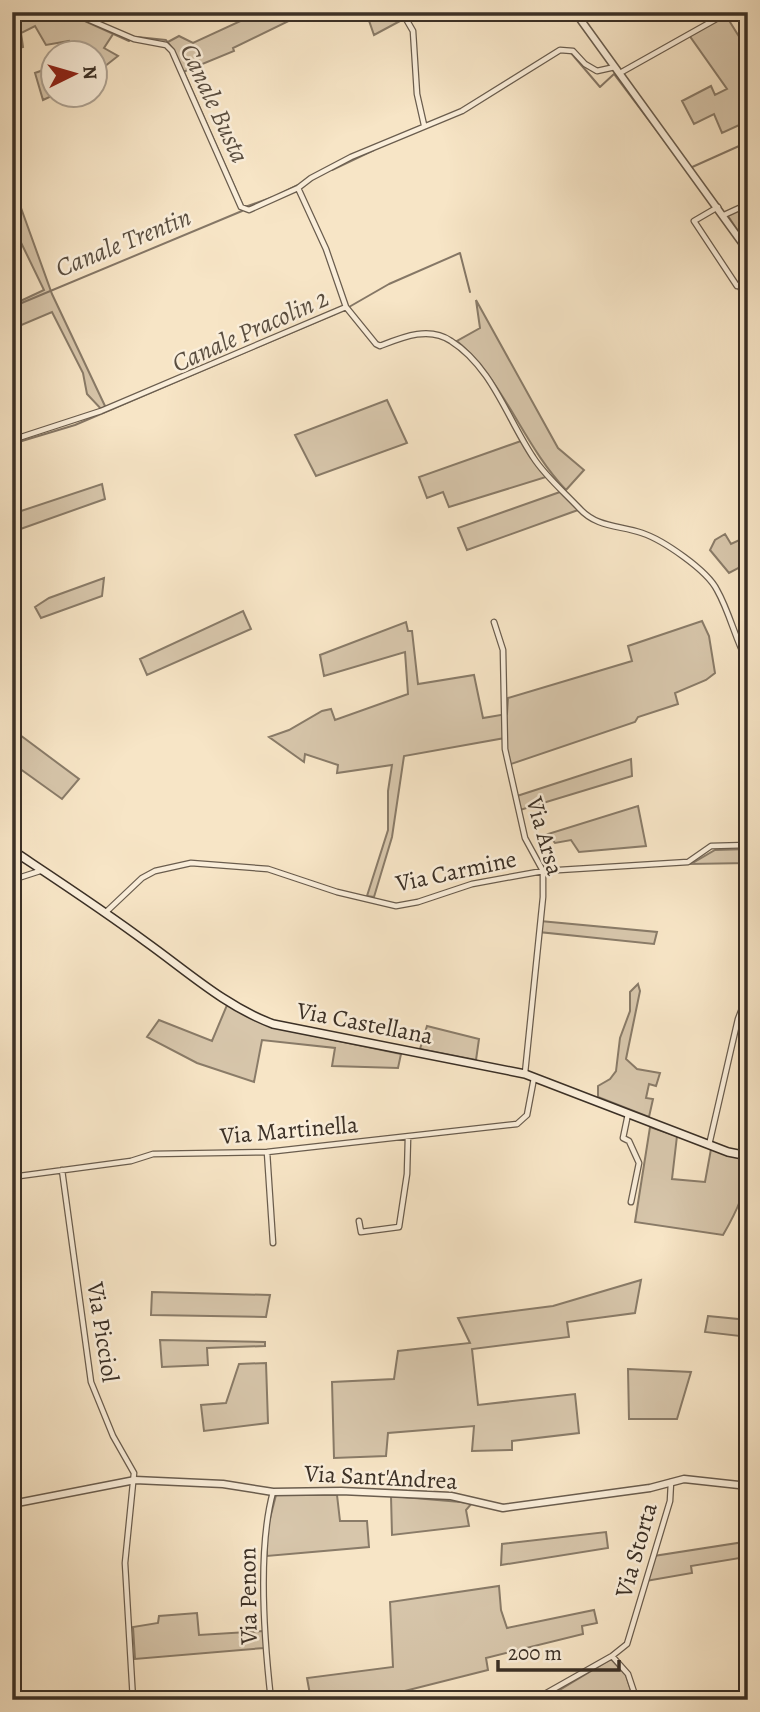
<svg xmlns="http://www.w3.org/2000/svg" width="760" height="1712" font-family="Alegreya,serif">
	<rect width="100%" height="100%" fill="#f7e5c6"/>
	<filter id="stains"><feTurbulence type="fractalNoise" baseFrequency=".00286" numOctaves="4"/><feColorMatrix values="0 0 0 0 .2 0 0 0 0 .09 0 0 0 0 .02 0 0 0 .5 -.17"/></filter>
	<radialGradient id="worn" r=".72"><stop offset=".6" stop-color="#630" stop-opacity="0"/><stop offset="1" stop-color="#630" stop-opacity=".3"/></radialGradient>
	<path fill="#d7c6ab" stroke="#897b68" stroke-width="2" d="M12 12H104L92 18 115 31 104 48 118 56 95 74 94 52H72L69 41 46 45 35 26 21 33 23 47 12 50V37L15 36Z
		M260 12 301 15 233 48 234 51 183 72 166 43 179 36 193 43Z
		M366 12H399L402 20 374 35Z
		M725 14 748 51V121L722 133 714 114 694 124 682 101 711 86 715 95 727 89 689 35Z
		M52 67 54 95 43 100 35 73Z
		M12 199 21 208 52 294 105 406 102 410 87 394 83 373 52 312 12 329V305L44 290 12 224Z
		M748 204V246L728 216Z
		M476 300 558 448 584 470 566 490C523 445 505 382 457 341L480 328Z
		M387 400 407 443 316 476 295 435Z
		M521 441 546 477 449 507 443 492 427 498 419 477Z
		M102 484 105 499 12 532V514Z
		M560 492 578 510 467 550 458 528Z
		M725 534 731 544 748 536V563L729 573 710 550 715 540Z
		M104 578 102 596 41 618 35 607 49 598Z
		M243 611 251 629 147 675 140 659Z
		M702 621 709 636 715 673 706 680 675 693 678 704 638 717 635 722 508 765 505 738 404 756 392 837 374 897 367 896 388 830V791L392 765 337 773 338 765 305 754 304 762 269 737 289 730 322 711 331 709 335 720 408 694 405 652 324 676 320 655 406 622 408 631H412L418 684 474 675 483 718 507 714 508 698 632 661 628 646Z
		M12 729 79 779 62 799 12 763Z
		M631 759 632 776 520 810 517 796Z
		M638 806 646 846 579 852 571 840 555 843 548 834Z
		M748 849V863L691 864 715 850Z
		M540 921 657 932 654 944 539 932Z
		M638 984 640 991 626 1059 637 1069 660 1073 656 1086 649 1084 646 1098 653 1099 649 1117 598 1097V1086L610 1079 616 1071 620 1038 630 1011V992Z
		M227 1005 272 1027 401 1054 398 1068 332 1066 335 1048 262 1040 254 1082 197 1063 147 1037 159 1020 212 1041Z
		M427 1026 479 1039 476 1060 420 1049Z
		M650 1127 677 1136 672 1179 705 1182 711 1149 748 1160C748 1188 737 1211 723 1235L635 1222Z
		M641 1280 635 1313 567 1322 569 1337 472 1349 478 1405 575 1394 579 1433 512 1441V1450L472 1451 474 1426 388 1433 386 1456 334 1458 332 1382 394 1379 398 1351 470 1343 458 1318 553 1306Z
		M152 1292 270 1295 266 1317 151 1315Z
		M708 1316 748 1320V1337L705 1332Z
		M160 1340 265 1342V1346L207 1348 208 1365 162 1367Z
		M266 1363 268 1423 204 1431 201 1405 226 1403 239 1364Z
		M628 1369 691 1372 677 1419H629Z
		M276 1495H337L340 1521H367L369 1547 267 1556V1530Z
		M391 1496 472 1503 466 1510 469 1526 392 1535Z
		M606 1532 608 1548 501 1565 502 1544Z
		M744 1542 746 1557 691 1566 692 1573 646 1581 654 1556Z
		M499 1586 501 1610 507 1628 594 1610 597 1623 582 1626 583 1634 486 1658 488 1670 369 1700H311L307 1678 393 1667 390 1602Z
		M197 1613 199 1635 264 1631V1648L135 1659 133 1627 158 1623 159 1616Z
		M611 1659 626 1675 634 1700H554L553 1694Z"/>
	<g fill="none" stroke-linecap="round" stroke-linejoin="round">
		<path stroke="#857766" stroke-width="2" d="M65 12 129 41
			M137 37 166 40 173 49
			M571 53 600 87 614 74 675 155
			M183 70 243 206
			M690 168 748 142
			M332 170 374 150
			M278 195 298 185
			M245 207 273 197
			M12 307 242 211
			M349 307 389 284 460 253 470 292
			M12 444 75 425 335 314"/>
		<defs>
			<path id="minor" d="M71 12 134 39 166 45 172 51 241 207 249 210 298 188 326 249 346 307 376 344 380 346C403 337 429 326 451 341 492 367 507 418 533 457 545 476 564 492 579 508 597 528 619 525 642 533 663 540 707 570 717 590 730 613 735 639 748 663
				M402 12 413 31 417 94 424 125
				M620 73 718 18 721 12
				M298 188 311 178 351 157 462 111 560 50 573 51 585 64 597 71 615 67
				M718 207 694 221 737 286 748 283
				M724 215 748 204
				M740 287 748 301
				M12 440 101 411 346 307
				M494 622 503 650 505 749 525 838 543 871V897L525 1073
				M12 686V697
				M12 880 43 870
				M105 913 142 878 155 871 191 863 268 869 337 892 396 906 418 902 472 884 543 871 688 862 711 846 748 845
				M628 1114 623 1138 629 1141 639 1163 631 1202
				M709 1145 738 1019 748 993
				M267 1152 273 1243
				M62 1170 91 1382 113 1436 134 1473 125 1563 133 1700
				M12 1177 131 1161 153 1154 267 1152 517 1124 527 1115 534 1078
				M359 1221 361 1232 399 1227 407 1174 408 1137
				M612 1656 628 1674 634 1692
				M271 1700C264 1638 257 1551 273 1492
				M534 1700 612 1656 627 1644 670 1501 671 1482"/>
			<path id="tertiary" d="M575 12 748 251
				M12 1504 135 1480 223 1484 273 1492 341 1491 451 1496 503 1508 650 1488 684 1479 748 1486"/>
			<path id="secondary" d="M12 850C57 880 103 910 146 942 188 972 225 1006 273 1024L525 1074 728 1152 748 1156"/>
		</defs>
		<use href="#minor" stroke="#6a5d4e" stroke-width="7"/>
		<use href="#tertiary" stroke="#6a5d4e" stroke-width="9"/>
		<use href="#secondary" stroke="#3b3026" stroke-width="10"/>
		<use href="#minor" stroke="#faeeda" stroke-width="4.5"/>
		<use href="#tertiary" stroke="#faeeda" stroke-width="6"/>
		<use href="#secondary" stroke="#faeeda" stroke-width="7"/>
	</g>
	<g text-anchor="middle" stroke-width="5" stroke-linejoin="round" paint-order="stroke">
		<g font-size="24" fill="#3b3026" stroke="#faeeda">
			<text transform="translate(545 836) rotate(74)" y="8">Via Arsa</text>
			<text transform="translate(456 871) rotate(-12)" y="8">Via Carmine</text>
			<text transform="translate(365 1023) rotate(11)" y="8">Via Castellana</text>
			<text transform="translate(289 1130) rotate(-5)" y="8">Via Martinella</text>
			<text transform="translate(103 1332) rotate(81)" y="8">Via Picciol</text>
			<text transform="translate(381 1477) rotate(3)" y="8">Via Sant'Andrea</text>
			<text transform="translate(636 1550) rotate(-74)" y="8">Via Storta</text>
			<text transform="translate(248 1596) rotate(-91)" y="8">Via Penon</text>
		</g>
		<g font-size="26" font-style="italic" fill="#5a4e40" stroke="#faeeda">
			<text transform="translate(215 103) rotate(65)" y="9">Canale Busta</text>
			<text transform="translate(123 242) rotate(-22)" y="9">Canale Trentin</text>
			<text transform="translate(250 330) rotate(-24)" y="9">Canale Pracolin 2</text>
		</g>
	</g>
	<rect width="760" height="1712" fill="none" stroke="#f7e5c6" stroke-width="42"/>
	<rect x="14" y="14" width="732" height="1684" fill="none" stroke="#3b3026" stroke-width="3.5"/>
	<rect x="21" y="21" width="718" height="1670" fill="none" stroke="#3b3026" stroke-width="2"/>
	<g transform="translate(74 74) rotate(85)"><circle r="33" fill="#faeeda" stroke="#aea292" stroke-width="2"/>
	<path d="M0-5L12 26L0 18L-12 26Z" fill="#8f2418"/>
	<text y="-10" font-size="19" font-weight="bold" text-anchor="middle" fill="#3b3026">N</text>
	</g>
	<path d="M498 1660v10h121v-10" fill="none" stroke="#3b3026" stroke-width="3.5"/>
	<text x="508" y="1660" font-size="21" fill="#3b3026" stroke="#faeeda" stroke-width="5" paint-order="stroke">200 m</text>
	<rect width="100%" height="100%" filter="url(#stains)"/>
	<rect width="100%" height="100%" fill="url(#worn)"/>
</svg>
